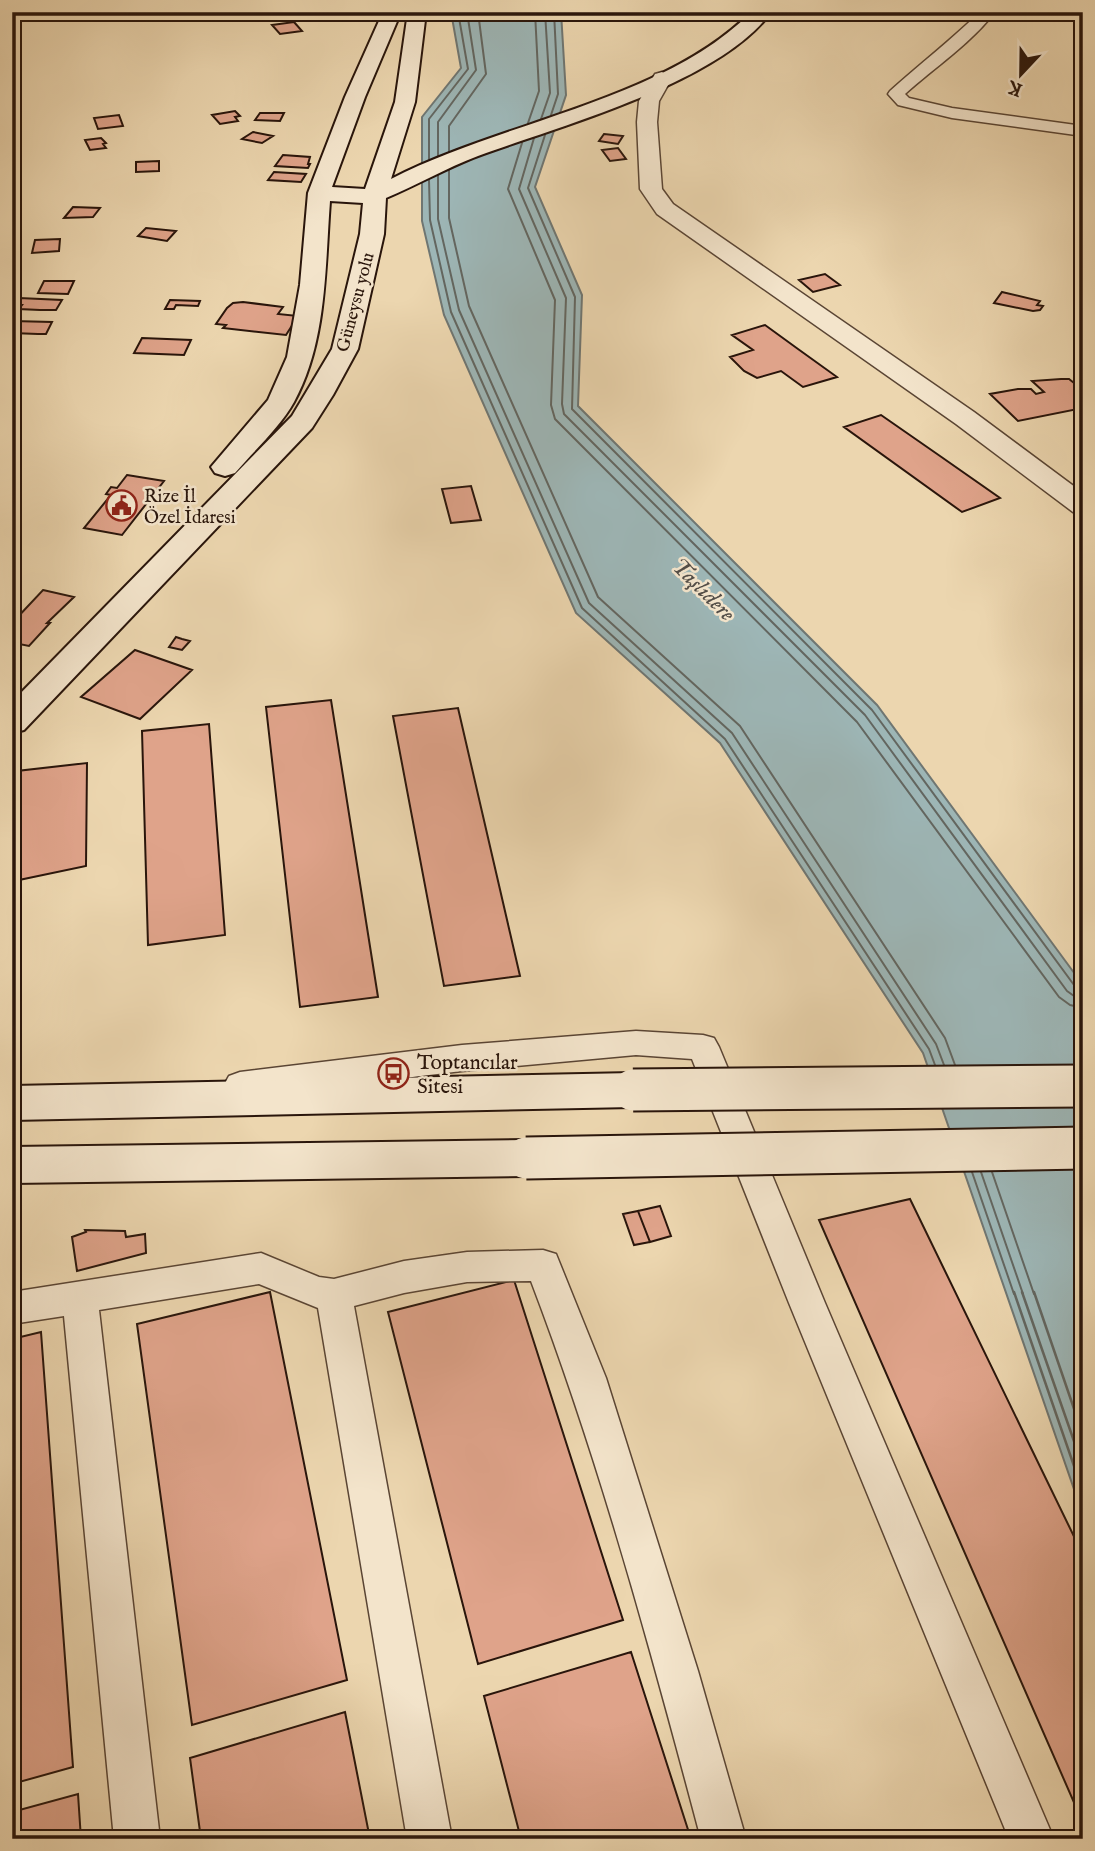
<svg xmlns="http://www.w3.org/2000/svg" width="1095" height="1851" font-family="'IM FELL English',serif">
	<rect width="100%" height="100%" fill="#ecd6af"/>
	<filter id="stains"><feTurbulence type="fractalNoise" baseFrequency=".00286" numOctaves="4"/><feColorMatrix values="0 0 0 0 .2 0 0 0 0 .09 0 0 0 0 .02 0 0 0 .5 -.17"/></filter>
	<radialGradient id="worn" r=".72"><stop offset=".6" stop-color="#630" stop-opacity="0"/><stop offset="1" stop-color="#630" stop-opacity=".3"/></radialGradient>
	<path fill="#9db6b6" stroke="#6f7672" stroke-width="2" d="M451 12H561L566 95 535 187 582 295 578 406 877 705 1083 985V1507L1075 1492 923 1053 720 743 576 613 444 315 422 221V117L461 68Z"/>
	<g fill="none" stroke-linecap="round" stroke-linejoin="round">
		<path stroke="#636660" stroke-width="2" d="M551 115 558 94 554 12
			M541 119 550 93 545 12
			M528 123 539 91 535 12
			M545 135 528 188 575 297 572 409 872 710 1074 985 1083 988
			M534 138 519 189 566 298 562 404 564 414 865 715 1067 991 1074 996 1083 997
			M522 143 508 189 555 300 551 405 555 419 857 722 1059 997 1070 1005 1083 1008
			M449 152V126L486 74 478 12
			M438 156V122L476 70 467 12
			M429 159V119L468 69 458 12
			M449 170V218L469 306 598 597 740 726 945 1038 955 1065
			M438 175V219L459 310 589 603 732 733 936 1044 944 1065
			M429 180 430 220 451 312 582 608 725 739 929 1049 935 1065
			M972 1172 1014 1294
			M981 1172 1023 1294
			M992 1172 1034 1294"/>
		<path stroke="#636660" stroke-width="2.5" d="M1014 1292 1083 1492
			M1022 1292 1083 1467
			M1034 1292 1083 1435"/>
	</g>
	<path fill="#dfa38a" stroke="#29150b" stroke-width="2" d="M294 22 302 31 280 34 272 25Z
		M235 111 240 116 235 117 238 121 220 124 212 115Z
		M260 113H284L280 121 255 120Z
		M119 115 123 126 98 129 94 118Z
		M253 132 273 136 262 143 242 139Z
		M604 134 623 136 618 144 599 141Z
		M101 138 106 143 103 144 106 148 90 150 85 140Z
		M618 148 626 159 610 161 602 150Z
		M283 155 310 157 308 164H310L308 168 275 166Z
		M159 161V171L136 172V162Z
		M274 172 306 174 301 182 268 180Z
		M73 207 100 208 93 217 64 218Z
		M146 228 176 231 167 241 138 236Z
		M60 239 59 251 32 253 35 240Z
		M825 274 840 285 813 292 799 280Z
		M44 281H74L68 294 38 293Z
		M1002 292 1040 301 1037 305 1043 306 1040 310 1033 311 994 303Z
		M19 298 62 300 56 310H40L19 309 22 305H15Z
		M170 300 200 301 198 306 176 305 174 309H165Z
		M243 302 283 307 278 314 298 316 286 335 223 328 226 325 216 324 227 308 233 303Z
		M12 321 52 322 46 334H38L12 333Z
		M765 325 798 349 837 377 803 387 781 371 757 378 744 371 730 357 753 350 732 335Z
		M142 338 191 340 184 355 134 353Z
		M1061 379H1069L1074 383 1083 381V408L1018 421 990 394 1018 389H1031L1036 394 1044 392 1032 381Z
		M881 415 940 456 1000 498 962 512 844 427Z
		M127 475 164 481 122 535 84 528 111 495 106 494 111 487 117 488Z
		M471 486 481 520 451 523 442 489Z
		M43 590 74 597 47 623H50L29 646 14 643V621Z
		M176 637 182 639 190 641 182 650 169 647Z
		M135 650 192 670 140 719 81 697Z
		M331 700 378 997 300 1007 266 707Z
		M458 708 520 976 444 986 393 716Z
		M209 724 225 935 148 945 142 731Z
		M87 763 86 866 19 880 17 867 12 863V786L15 784 17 771Z
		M910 1199 1083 1555V1823L819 1220Z
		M660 1206 671 1236 650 1242 638 1211Z
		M638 1211 650 1242 634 1245 623 1214Z
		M85 1230 125 1231 126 1237 145 1234 146 1253 77 1271 72 1237 86 1232Z
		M514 1280 623 1620 478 1664 388 1312Z
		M270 1292 347 1680 192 1725 137 1324Z
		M41 1332 73 1767 12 1784V1339Z
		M631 1652 691 1839H521L484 1696Z
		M345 1712 370 1839H201L190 1758Z
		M78 1794 81 1839H12V1812Z"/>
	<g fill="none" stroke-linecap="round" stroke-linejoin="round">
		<defs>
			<path id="minor" d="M980 12H995C970 44 935 67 905 94L909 98 952 108 1083 126V136L952 118 898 105 888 94 890 91C920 64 951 40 980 12Z
				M636 1031 703 1035 714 1038 719 1047 825 1303 1054 1839H1009L789 1303 692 1059 636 1055 462 1071 240 1098 229 1094 224 1085 229 1076 240 1072 462 1045Z
				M543 1250 556 1254 606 1378 698 1671 746 1839H701C651 1651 600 1462 531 1281L467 1282 404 1293 354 1306 452 1839H407L318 1308 259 1284 99 1310 160 1839H114L64 1316 12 1324V1292L261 1253 319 1277 334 1279 404 1261 467 1252Z"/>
			<path id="tertiary" d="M662 72 672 78 659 101 657 122 662 189 673 204 974 412 1083 493V514L1073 512 956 424 657 214 640 189 637 122 639 101 655 74Z"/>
			<path id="secondary" d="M383 12H401L365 97 332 187 365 189 395 102 408 12H426L415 102 391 179C500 122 665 100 751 12H771C720 83 560 126 478 156 446 168 417 185 386 198L384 234 358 349 333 395 312 428 24 730 12 733V702L292 416 332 349 360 234 363 203 330 201C325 267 327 342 294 402 280 427 254 451 235 473L225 476 215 473 211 467 268 400 287 357 300 285 308 193 345 97Z
				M633 1073 648 1078 654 1090 648 1102 633 1107 12 1120V1086Z
				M526 1140 541 1145 548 1158 541 1171 526 1176 12 1183V1147Z"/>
		</defs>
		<use href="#minor" stroke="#5a4534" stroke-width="3"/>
		<use href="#tertiary" stroke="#5a4534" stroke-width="3"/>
		<use href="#secondary" stroke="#29150b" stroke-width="4"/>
		<use href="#minor" fill="#f3e4cb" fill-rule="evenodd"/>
		<use href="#tertiary" fill="#f3e4cb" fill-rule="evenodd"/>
		<use href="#secondary" fill="#f3e4cb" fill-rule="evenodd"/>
		<defs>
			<path id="secondary-bridge" d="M633 1090 1083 1086
				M526 1158 1083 1148"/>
		</defs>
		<use href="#secondary-bridge" stroke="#29150b" stroke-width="45" stroke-linecap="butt"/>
		<use href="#secondary-bridge" stroke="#f3e4cb" stroke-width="41"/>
	</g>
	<defs>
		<symbol id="civic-ring" viewBox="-11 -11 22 22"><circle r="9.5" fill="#f3e4cb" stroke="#8f2418" stroke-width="1.5"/><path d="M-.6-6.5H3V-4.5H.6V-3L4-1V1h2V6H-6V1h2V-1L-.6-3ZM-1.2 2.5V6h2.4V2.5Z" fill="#8f2418"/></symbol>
		<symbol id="bus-ring" viewBox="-11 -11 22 22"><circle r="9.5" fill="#f3e4cb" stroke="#8f2418" stroke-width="1.5"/><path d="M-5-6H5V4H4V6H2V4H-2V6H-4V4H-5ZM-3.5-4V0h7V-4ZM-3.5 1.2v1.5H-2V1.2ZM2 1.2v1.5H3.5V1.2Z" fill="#8f2418"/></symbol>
	</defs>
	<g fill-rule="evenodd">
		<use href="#civic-ring" x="104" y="488" width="35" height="35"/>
		<use href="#bus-ring" x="376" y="1056" width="35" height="35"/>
	</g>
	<g text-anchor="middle" stroke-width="5" stroke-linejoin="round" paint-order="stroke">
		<g font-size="18" fill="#29150b" stroke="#f3e4cb">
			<text transform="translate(355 302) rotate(-75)" y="6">Güneysu yolu</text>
		</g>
		<g font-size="18" fill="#29150b" stroke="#f3e4cb" text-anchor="start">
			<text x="144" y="502">Rize İl<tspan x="144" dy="21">Özel İdaresi</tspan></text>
		</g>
		<g font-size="21" fill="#29150b" stroke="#f3e4cb" text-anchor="start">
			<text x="417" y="1069">Toptancılar<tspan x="417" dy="24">Sitesi</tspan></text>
		</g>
		<g font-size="23" font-style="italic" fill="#524d47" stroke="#f3e4cb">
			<text transform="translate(704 589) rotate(45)" y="8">Taşlıdere</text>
		</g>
	</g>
	<rect width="1095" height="1851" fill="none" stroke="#ecd6af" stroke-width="42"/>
	<rect x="14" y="14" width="1067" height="1823" fill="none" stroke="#29150b" stroke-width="3.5"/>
	<rect x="21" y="21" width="1053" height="1809" fill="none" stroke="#29150b" stroke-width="2"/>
	<g transform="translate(1021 74) rotate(202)" stroke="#f3e4cb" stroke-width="5" paint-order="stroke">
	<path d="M0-5L12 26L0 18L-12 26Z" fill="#29150b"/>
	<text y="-10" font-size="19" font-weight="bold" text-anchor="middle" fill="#29150b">K</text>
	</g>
	<rect width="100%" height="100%" filter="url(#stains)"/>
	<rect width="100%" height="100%" fill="url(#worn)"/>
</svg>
